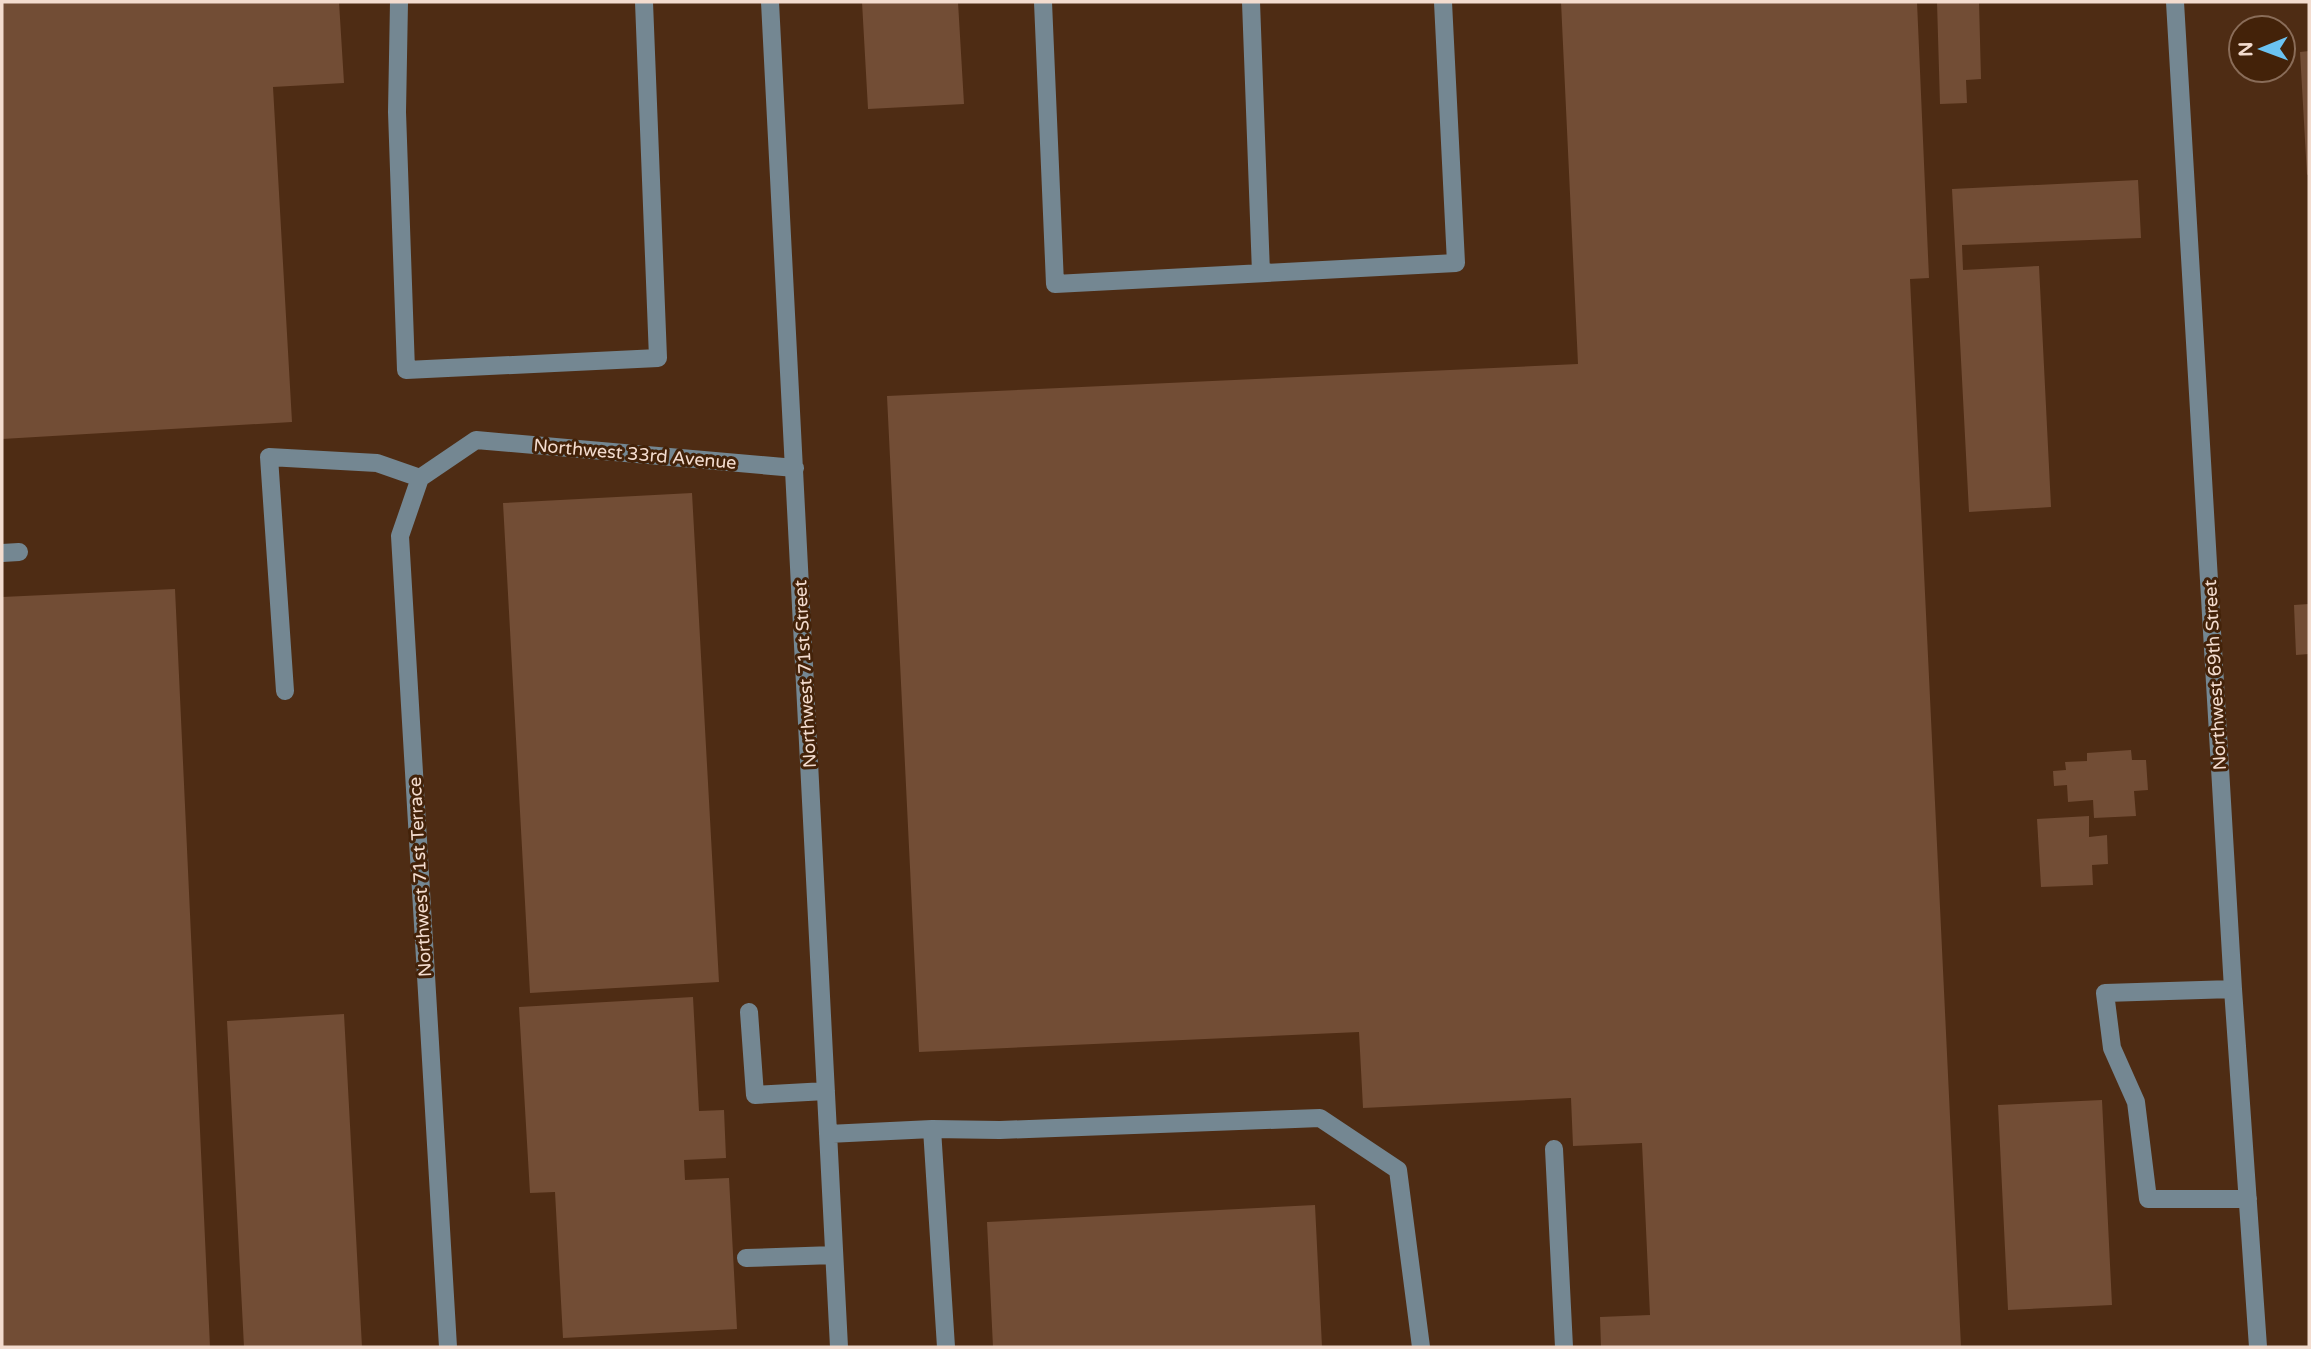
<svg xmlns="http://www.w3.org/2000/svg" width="2311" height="1349" font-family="'Varela Round',sans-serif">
	<rect width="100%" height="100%" fill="#4e2c14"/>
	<path fill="#724d35" d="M2 2H339L344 83 273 87 292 422 2 439Z
		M862 2H958L964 104 868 109Z
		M1561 2H1917L1929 278 1910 279 1961 1347H1601L1600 1317 1650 1315 1642 1143 1573 1146 1571 1098 1363 1108 1359 1032 919 1052 887 396 1578 364Z
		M1937 2H1979L1981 79 1966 80 1967 103 1940 104Z
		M2309 51V174L2307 175 2300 52Z
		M2138 180 2141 238 1962 245 1963 270 2039 266 2051 507 1969 512 1952 189Z
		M692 493 719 982 530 993 503 503Z
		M175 589 210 1347H2V597Z
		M2309 604V654L2296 655 2294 605Z
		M2131 750 2132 760H2146L2148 790 2134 791 2136 816 2094 818 2093 800 2068 802 2067 785 2054 786 2053 771 2066 770 2065 762 2087 761V753Z
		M2089 816V837L2107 835 2108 864 2092 865 2093 885 2041 887 2037 819Z
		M693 997 699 1111 724 1110 726 1158 684 1160 685 1180 729 1178 737 1329 563 1338 555 1192 530 1193 519 1007Z
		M344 1014 362 1347H244L227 1021Z
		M2102 1100 2112 1305 2008 1310 1998 1105Z
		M1315 1205 1322 1347H993L987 1222Z"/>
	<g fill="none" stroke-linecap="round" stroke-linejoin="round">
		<path stroke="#748792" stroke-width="18" d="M399 2 397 112 406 370 658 358 644 2
			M770 2 839 1347
			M1043 2 1055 284 1456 263 1443 2
			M1251 2 1261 273
			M2175 2 2233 989 2258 1347
			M2 553 19 552
			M285 691 269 457 377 463 420 478
			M2233 989 2105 993 2112 1048 2136 1102 2148 1199H2248
			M749 1012 755 1095 826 1091
			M932 1129 1000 1130 1320 1118 1398 1170 1421 1347
			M828 1134 932 1129 946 1347
			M1554 1149 1564 1347
			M746 1258 834 1255
			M448 1347 400 536 420 478 476 440 795 468"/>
	</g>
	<g text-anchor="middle" stroke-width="6" stroke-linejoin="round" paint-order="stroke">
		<g font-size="18" fill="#f3dccf" stroke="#432209">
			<text transform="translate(635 454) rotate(5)" y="6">Northwest 33rd Avenue</text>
			<text transform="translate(805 674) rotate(-93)" y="6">Northwest 71st Street</text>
			<text transform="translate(2215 675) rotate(-93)" y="6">Northwest 69th Street</text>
			<text transform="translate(420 877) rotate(-93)" y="6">Northwest 71st Terrace</text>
		</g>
	</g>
	<rect width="2311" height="1349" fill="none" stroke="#f3dccf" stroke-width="7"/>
	<g transform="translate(2262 49) rotate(269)"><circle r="33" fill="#432209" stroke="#896c58" stroke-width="2"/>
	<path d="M0-5L12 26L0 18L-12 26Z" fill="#6bc3f2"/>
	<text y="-10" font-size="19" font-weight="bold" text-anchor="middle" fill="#f3dccf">N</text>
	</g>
</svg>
